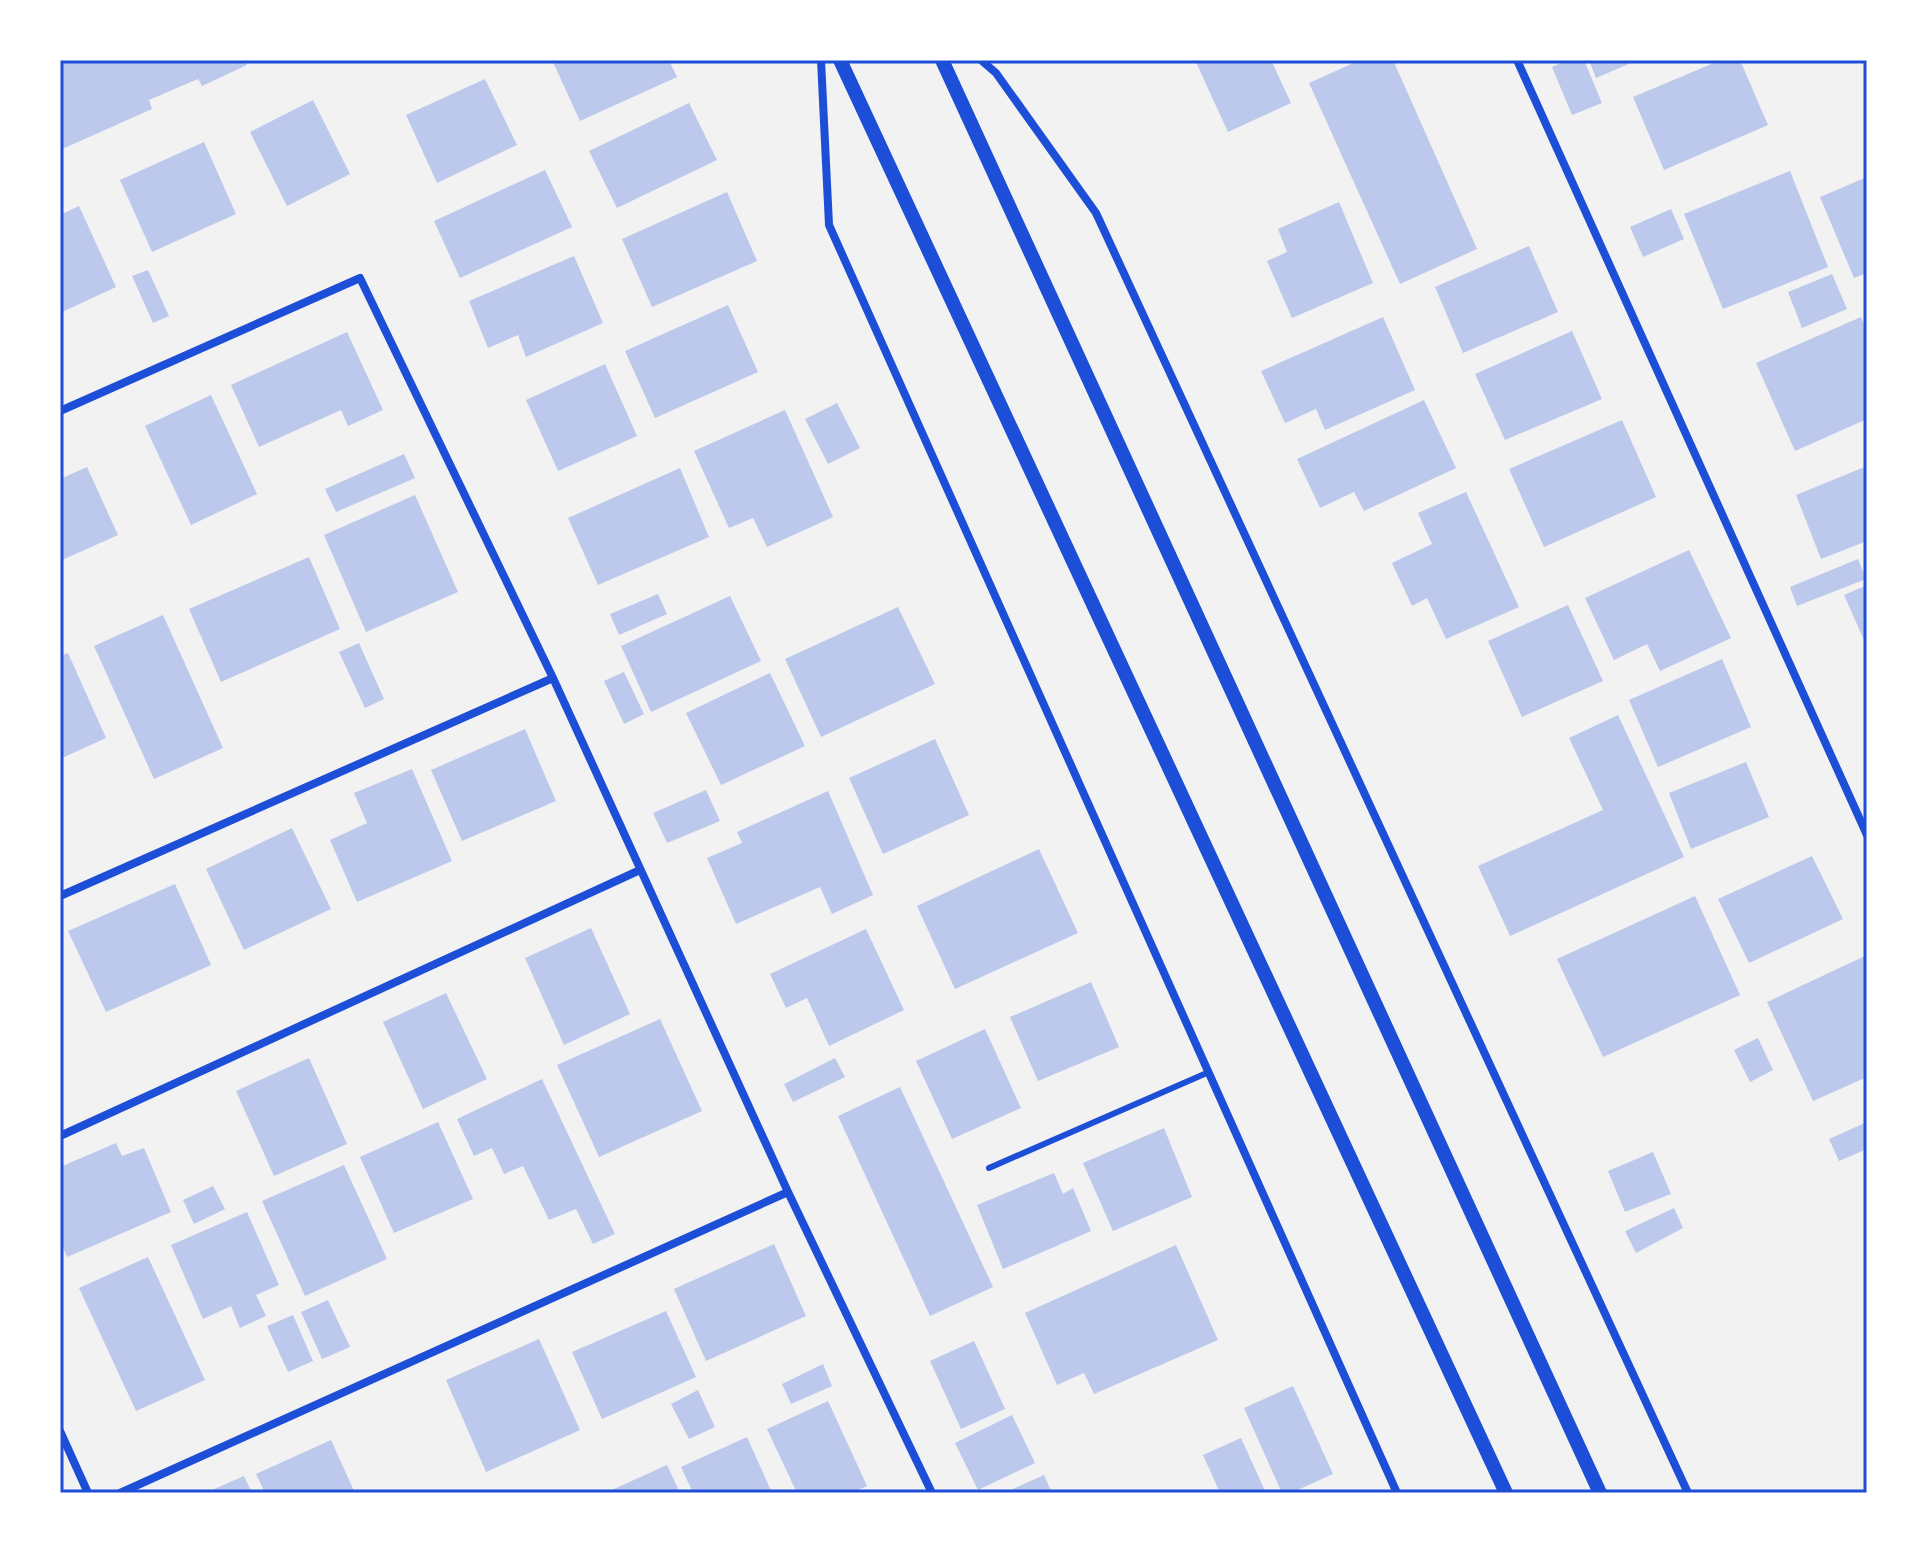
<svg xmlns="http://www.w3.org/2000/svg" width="1927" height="1553" font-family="Inter,sans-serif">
	<rect width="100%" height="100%" fill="#f2f2f2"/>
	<path fill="#bdc9ec" d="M65 60H245L247 65 202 86 198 79 149 100 152 109 60 150V62Z
		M552 60H669L677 77 580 121Z
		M1195 60H1271L1291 103 1228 132Z
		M1360 60H1393L1477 249 1400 284 1309 83Z
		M1568 60H1584L1602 103 1572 115 1552 67Z
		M1589 60H1638L1596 78Z
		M1721 60H1740L1768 125 1664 170 1633 97Z
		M485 79 517 145 437 183 406 115Z
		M313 100 350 174 287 206 250 132Z
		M689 103 717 160 617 208 589 151Z
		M204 142 236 214 152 252 120 180Z
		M545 170 572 227 460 278 434 221Z
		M1790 171 1828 267 1723 309 1684 214Z
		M1867 177V273L1854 278 1820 197Z
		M727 192 757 261 652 307 622 239Z
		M1339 202 1373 283 1292 318 1267 261 1287 252 1278 229Z
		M79 206 116 287 60 313V215Z
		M1671 209 1684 239 1643 257 1630 227Z
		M1529 246 1558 312 1463 353 1435 287Z
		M574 256 603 323 526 357 518 335 488 348 469 301Z
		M148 270 169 316 153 323 132 276Z
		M1832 274 1847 309 1802 328 1788 292Z
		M728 305 758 372 655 418 625 351Z
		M1383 317 1415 390 1325 430 1316 409 1285 423 1261 371Z
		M1861 317 1867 331V419L1795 451 1756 363Z
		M1572 331 1602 399 1505 440 1475 374Z
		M347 332 383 410 348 426 341 410 259 447 231 385Z
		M605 364 637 436 558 471 526 400Z
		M211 395 257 494 191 525 145 426Z
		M1424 400 1456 468 1364 511 1354 492 1320 508 1297 459Z
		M837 403 860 448 828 464 805 419Z
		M785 410 833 517 767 547 753 518 729 528 694 451Z
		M1622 420 1656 497 1544 547 1509 469Z
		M404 454 415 478 336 512 325 489Z
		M1867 466V541L1821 559 1796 495Z
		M87 467 118 535 60 561V479Z
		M680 468 709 537 598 585 568 518Z
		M1466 492 1519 607 1446 639 1427 598 1412 606 1392 563 1432 544 1418 513Z
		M415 495 458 592 366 632 324 535Z
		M1689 550 1731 638 1660 671 1647 644 1614 660 1585 598Z
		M309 557 340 629 221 682 189 609Z
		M1858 559 1866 579 1797 606 1790 587Z
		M1867 585V647L1844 595Z
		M658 594 667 614 619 635 610 614Z
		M730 596 761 661 651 712 621 646Z
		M1568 605 1603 681 1522 717 1488 641Z
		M898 607 935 684 821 737 785 659Z
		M163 615 223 748 154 779 94 646Z
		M359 643 384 699 365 708 339 652Z
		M68 653 106 738 60 759V656Z
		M1722 659 1751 727 1658 767 1629 700Z
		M624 672 644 714 624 724 604 681Z
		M770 673 805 746 721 785 686 713Z
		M1618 715 1684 857 1510 936 1478 866 1603 810 1569 738Z
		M525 729 556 801 462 841 431 770Z
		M935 739 969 815 883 854 849 778Z
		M1746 762 1769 817 1691 849 1669 793Z
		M412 769 452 861 357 902 330 840 367 823 354 793Z
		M706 790 720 821 667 843 653 813Z
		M828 791 873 895 832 914 820 887 736 924 707 858 742 843 737 832Z
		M292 828 331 909 244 950 206 869Z
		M1039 849 1078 933 955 989 917 906Z
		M1812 856 1843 919 1749 963 1718 899Z
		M175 884 211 965 106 1012 68 931Z
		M1695 896 1740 995 1603 1057 1557 959Z
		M591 928 630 1014 564 1045 525 958Z
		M866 929 904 1010 829 1046 807 998 786 1008 770 974Z
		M1867 955V1077L1813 1101 1767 1002Z
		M1091 982 1119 1047 1038 1081 1010 1017Z
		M446 993 487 1079 423 1109 383 1022Z
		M660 1019 702 1111 599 1157 557 1065Z
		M985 1029 1021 1108 952 1139 916 1061Z
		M1758 1038 1773 1070 1750 1082 1734 1050Z
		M309 1058 347 1144 274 1176 236 1091Z
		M835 1058 845 1077 793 1102 784 1084Z
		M542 1079 615 1234 593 1244 576 1209 549 1220 523 1166 504 1174 492 1148 474 1156 457 1119Z
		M900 1087 993 1287 930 1316 838 1116Z
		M438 1122 473 1199 394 1233 360 1157Z
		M1867 1122V1149L1839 1161 1829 1139Z
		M1164 1128 1192 1197 1113 1231 1083 1163Z
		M116 1143 122 1156 144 1148 171 1212 67 1257 60 1241V1167Z
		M1653 1152 1671 1194 1625 1212 1608 1171Z
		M344 1165 387 1259 305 1296 262 1201Z
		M1054 1173 1063 1194 1073 1188 1091 1231 1003 1269 977 1205Z
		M213 1186 225 1209 194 1224 183 1200Z
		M1674 1208 1683 1228 1636 1253 1625 1231Z
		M247 1212 279 1285 256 1295 266 1316 240 1328 231 1306 203 1319 171 1245Z
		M774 1244 806 1316 706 1361 674 1289Z
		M1176 1245 1218 1340 1094 1394 1084 1373 1057 1385 1025 1313Z
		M148 1257 205 1380 136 1411 79 1288Z
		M328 1300 350 1347 322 1359 301 1312Z
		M666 1311 696 1377 602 1419 572 1352Z
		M293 1315 313 1361 288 1372 267 1326Z
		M539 1339 580 1430 486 1472 446 1380Z
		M974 1341 1005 1409 961 1429 930 1361Z
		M823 1364 832 1386 791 1404 782 1384Z
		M1293 1386 1333 1474 1291 1493H1282L1244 1408Z
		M698 1390 715 1427 689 1439 671 1404Z
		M828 1401 867 1486 851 1493H797L767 1429Z
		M1012 1415 1035 1463 978 1490 955 1443Z
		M747 1437 772 1493H693L681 1467Z
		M1241 1438 1266 1493H1220L1203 1455Z
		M331 1440 355 1493H265L256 1474Z
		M667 1465 680 1493H605Z
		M1044 1475 1052 1493H1004Z
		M244 1476 252 1493H205Z"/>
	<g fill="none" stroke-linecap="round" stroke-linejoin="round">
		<path stroke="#1d4ed8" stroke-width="6" d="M989 1168 1209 1072"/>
		<path stroke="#1d4ed8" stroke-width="8" d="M821 60 829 225 1397 1493
			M981 60 996 73 1096 213 1688 1493
			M1517 60 1867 835
			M60 411 360 278 553 678 788 1192 932 1493
			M60 896 553 678
			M60 1136 640 870
			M60 1431 88 1493
			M120 1493 788 1192"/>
		<path stroke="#1d4ed8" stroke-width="14" d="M840 60 1506 1493
			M942 60 1600 1493"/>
	</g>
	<rect width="1927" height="1553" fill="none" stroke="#ffffff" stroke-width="124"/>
	<rect x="62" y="62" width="1803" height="1429" fill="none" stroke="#1d4ed8" stroke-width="3"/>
</svg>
